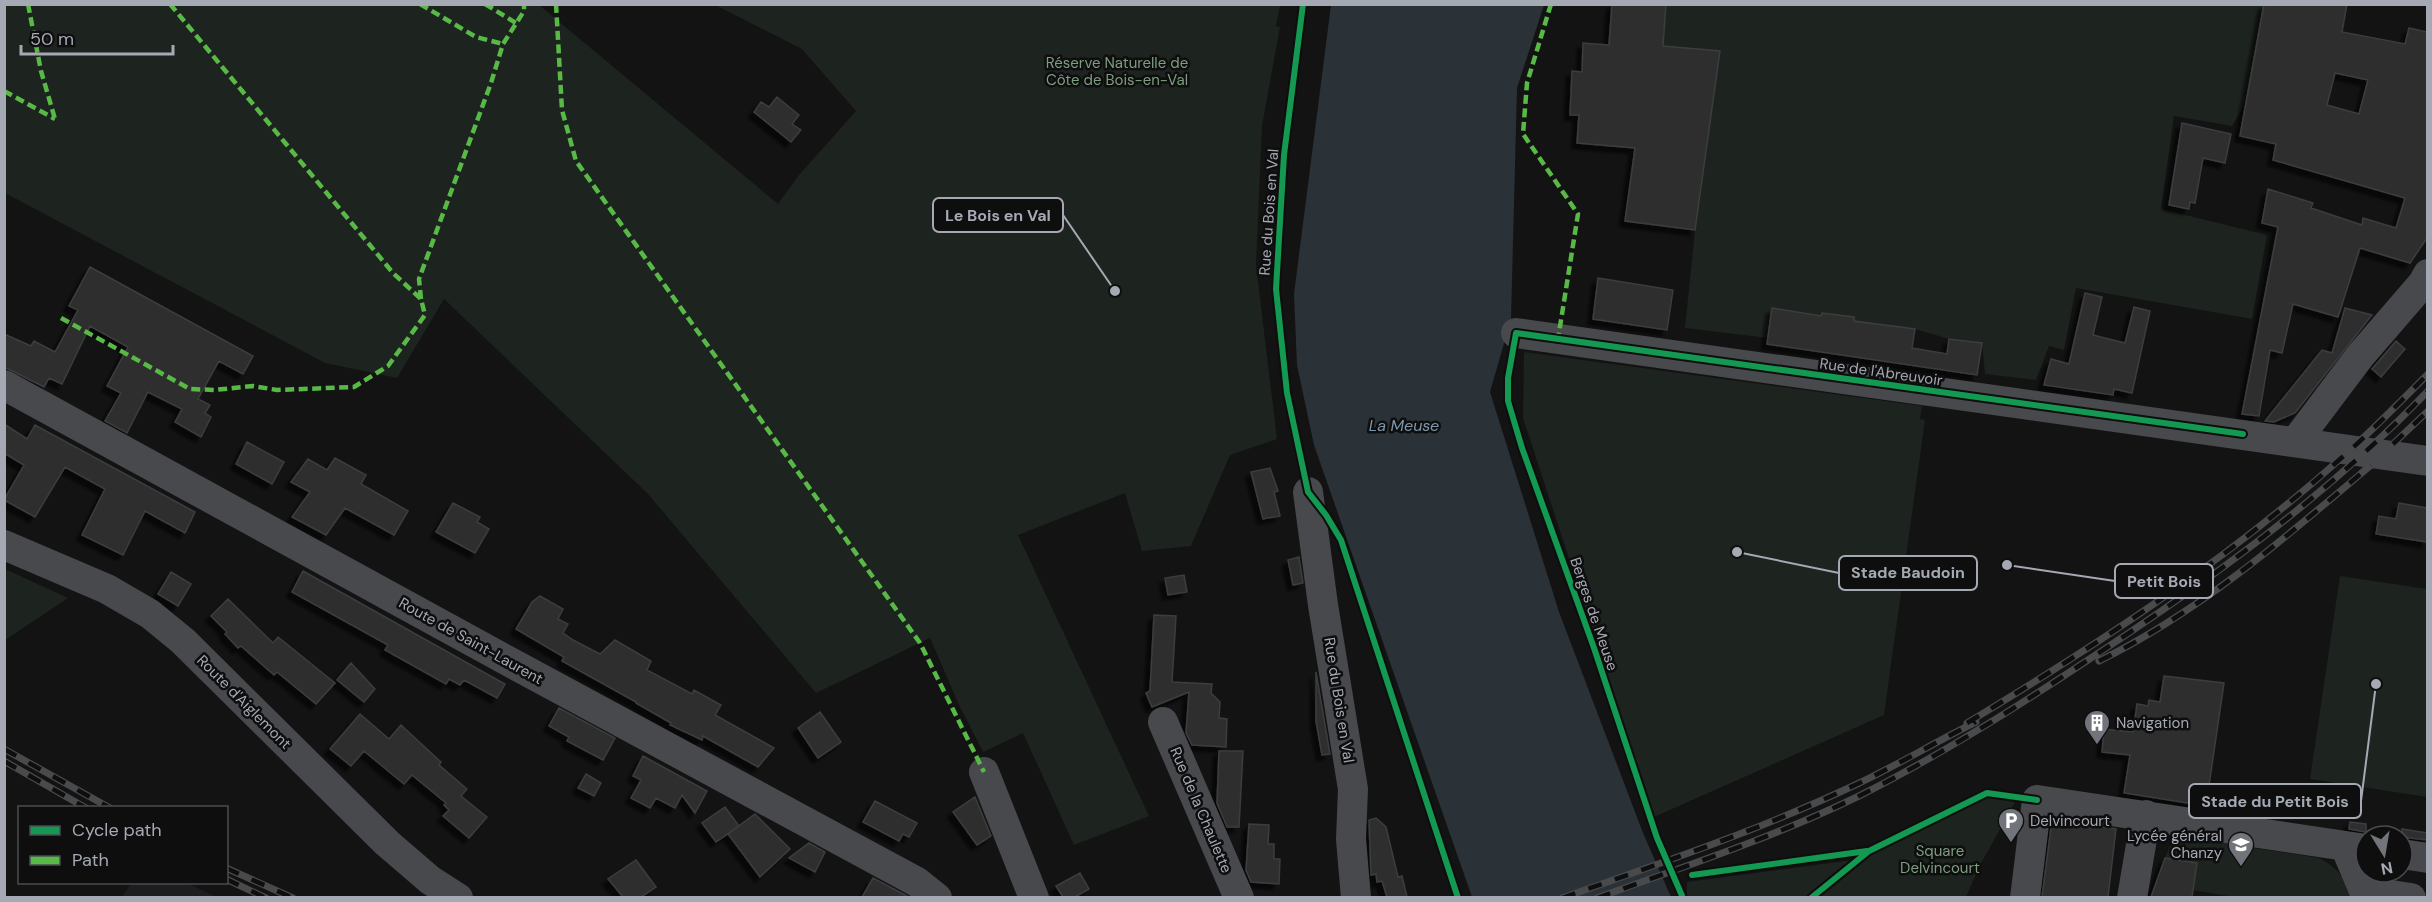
<svg xmlns="http://www.w3.org/2000/svg" width="2432" height="902" font-family="'DM Sans',sans-serif">
	<defs>
		<filter id="shadow"><feDropShadow dx="-5.5" dy="5.5" stdDeviation="1.5" flood-color="#0009"/></filter>
	</defs>
	<rect width="100%" height="100%" fill="#131313"/>
	<path fill="#1d1d1f" d="M132 882 187 883 216 897H122Z"/>
	<path fill="#1d231e" d="M4 5H539L778 204 799 175 856 111 802 49 715 5H1280L1276 26 1280 27 1262 126 1256 265 1277 439 1230 455 1191 546 1142 551 1125 493 1018 535 1149 816 1074 845 1023 733 983 752 959 705 930 638 816 693 648 494 444 299 397 378 325 363 5 193Z
		M1666 5H2264L2245 104 2232 126 2174 116 2161 209 2267 235 2252 319 2076 288 2064 350 2049 346 2036 380 1985 374 1982 343 1949 339 1915 329 1854 321V317L1822 313 1821 316 1773 308 1768 338 1685 328 1695 230 1720 51 1663 46Z
		M1524 352 1922 406 1920 419 1925 420 1884 715 1654 817 1523 418Z
		M5 569 68 598 5 640Z
		M2340 576 2427 589V797L2310 779Z
		M1987 793 2018 797 1979 867 1966 897H1687V882L1860 859Z
		M2178 836 2319 858C2338 868 2345 878 2351 897L2239 898 2193 890 2196 863 2165 858 2170 846Z"/>
	<path fill="#2b3237" d="M1331 5H1544L1517 88 1511 319 1490 392 1559 612 1643 833 1671 897H1472L1314 445 1297 365 1294 294Z"/>
	<path fill="#2e2e2e" stroke="#3c3d3f" stroke-width="1.5" fill-rule="evenodd" filter="url(#shadow)" d="M1612 4H1666L1663 46 1720 51 1695 230 1625 221 1635 148 1577 143 1579 115H1570L1572 71 1582 72 1583 43 1609 45Z
		M2264 4H2347L2342 32 2405 44 2409 28 2427 32V238L2410 263 2360 248 2338 317 2293 304 2282 353 2270 350 2259 416 2242 414 2278 227 2262 223 2268 189 2313 203 2311 208 2362 225 2363 218 2396 228 2405 198 2273 160 2276 144 2240 136ZM2335 73 2368 80 2359 114 2327 105Z
		M777 97 799 115 792 124 801 130 791 142 754 112 761 102 769 107Z
		M2182 123 2231 134 2225 163 2203 158 2195 203 2190 202 2189 209 2169 205Z
		M90 267 253 356 243 374 219 361 198 399 210 405 205 413 211 417 201 437 175 422 182 409 148 392 127 433 105 421 121 393 107 386 128 347 90 326 62 384 49 378 44 387 4 367V334L31 346 34 341 55 352 78 310 69 306Z
		M1598 278 1673 290 1667 330 1593 319Z
		M2085 293 2102 297 2093 335 2125 343 2134 307 2150 311 2132 393 2114 389 2113 395 2044 385 2051 359 2069 364Z
		M1772 308 1821 316 1822 313 1854 317V321L1915 329 1912 348 1947 354 1949 339 1982 343 1977 375 1767 344Z
		M2345 308 2372 315 2295 413 2274 422 2265 421 2322 350 2332 353Z
		M2396 341 2405 349 2381 377 2372 369Z
		M4 424 27 439 35 425 195 512 185 533 145 511 123 555 82 535 105 489 65 467 35 517 4 500 24 465 4 453Z
		M247 442 284 462 272 484 236 464Z
		M335 458 366 475 361 484 408 511 394 535 345 508 326 535 292 517 310 492 291 482 308 459 327 470Z
		M1270 468 1278 491 1274 492 1280 516 1263 519 1251 472Z
		M453 503 480 517 477 522 489 529 475 553 436 532Z
		M2399 503 2427 508V542L2376 534 2379 516 2396 519Z
		M1299 557 1303 583 1293 585 1288 560Z
		M303 571 505 684 497 698 464 680 460 685 449 679 446 684 385 650 388 645 292 592Z
		M171 572 191 584 178 606 158 594Z
		M1184 575 1187 592 1168 595 1165 578Z
		M540 596 563 609 558 619 568 624 563 633 573 640 600 654 615 640 651 661 647 670 692 694 694 690 721 705 715 715 774 748 758 767 703 736 702 740 670 725 671 723 636 703V702L562 661 564 657 516 629 532 602Z
		M228 599 273 643 278 637 335 683 316 704 277 672 274 675 241 646 238 648 225 634 227 632 211 616Z
		M1154 615 1176 616 1172 682 1212 684 1211 693 1220 702 1219 718 1227 719 1226 747 1192 745 1186 733 1189 692 1152 707 1146 693 1150 691Z
		M351 663 375 689 364 702 337 680Z
		M1316 672 1330 754 1322 755 1316 721Z
		M2164 676 2224 683 2206 806 2124 793 2130 755 2102 752 2104 729 2133 732 2137 704 2148 706 2149 700 2160 702Z
		M559 708 615 738 603 760 567 741 569 737 549 726Z
		M820 712 841 742 818 758 798 728Z
		M360 714 389 739 401 725 441 762 439 765 467 789 461 796 487 817 469 838 443 816 449 810 444 805 446 803 412 775 404 784 364 751 351 766 330 749Z
		M1219 751H1243L1239 827H1227L1217 803Z
		M643 756 707 791 695 813 682 795 675 808 656 798 650 808 631 798 641 780 633 776Z
		M586 774 601 783 594 796 578 788Z
		M975 797 991 836 977 845 953 812Z
		M875 801 917 823 909 837 903 834 899 841 863 822Z
		M725 807 739 826 716 842 702 823Z
		M755 814 790 849 760 877 728 834Z
		M1376 818 1386 827 1398 877 1402 876 1407 897H1387L1382 881 1377 882 1376 874 1371 875 1369 820Z
		M2052 820 2116 829 2108 897H2042Z
		M2350 822 2366 824V832L2349 829Z
		M1249 824 1269 825 1268 844H1274V859H1280L1279 884 1251 882 1246 870Z
		M2402 829 2427 833V840L2402 837Z
		M809 843 825 852 815 872 789 858Z
		M2165 858 2197 863 2192 897H2151Z
		M636 860 656 887 641 897H623L608 879Z
		M1080 873 1089 889 1075 897H1063L1056 886Z
		M873 878 907 896 909 897H862Z"/>
	<g fill="none" stroke-linecap="round" stroke-linejoin="round">
		<path stroke="#48494c" stroke-width="30" d="M1516 333 2428 461
			M4 385 519 667 917 882 937 898
			M2296 441 2360 356 2423 283 2428 274
			M1308 492 1323 605 1353 789 1351 839 1356 898
			M4 545 107 589 150 614 183 641 387 843 430 880 458 898
			M1163 722 1239 898
			M984 772 1034 898
			M2345 846 2364 891 2411 898
			M2402 854 2428 858
			M2025 898 2037 800 2366 849
			M2132 898 2146 815"/>
		<defs>
			<path id="rail" d="M2393 444 2428 411
				M2099 661C2201 611 2285 538 2371 465
				M1967 723C2097 645 2226 561 2339 460 2370 433 2399 403 2428 374
				M4 749 110 808
				M4 761 86 808
				M226 868 293 898
				M226 879 266 898
				M1562 898C1661 863 1760 830 1855 785 1896 766 1935 742 1976 722
				M1597 898C1685 866 1775 837 1859 796 1939 756 2014 709 2088 660 2209 581 2327 496 2428 391"/>
		</defs>
		<use href="#rail" stroke="#494a4c" stroke-width="7"/>
		<use href="#rail" stroke="#0e0e0f" stroke-width="4.5" stroke-dasharray="14" stroke-linecap="butt"/>
		<path stroke="#58b947" stroke-width="4.5" stroke-dasharray="9 4.5" stroke-linecap="butt" d="M28 4 41 71 55 119
			M420 4 476 37 503 44
			M485 4 516 23
			M556 4 562 110 576 161 920 643 984 772
			M1551 4 1527 83 1523 134 1578 214 1558 339
			M4 91 55 119
			M421 299 419 279 491 83 503 44 524 11V4
			M61 318 190 389 214 390 253 386 277 390 354 387 388 366 425 315 421 299 393 273 170 4"/>
		<defs>
			<path id="cycleway" d="M1303 4 1284 155 1276 289 1287 393 1308 492 1326 515 1341 540 1458 898
				M1692 875 1867 851
				M1683 898 1657 838 1594 648 1522 448 1508 401V378L1516 333 2243 434
				M1811 898 1869 851 1987 793 2037 800"/>
		</defs>
		<use href="#cycleway" stroke="#0e0e0f" stroke-width="10"/>
		<use href="#cycleway" stroke="#139951" stroke-width="6"/>
	</g>
	<defs>
		<symbol id="building-pin" viewBox="-11 -11 22 30"><path d="M0 17L-7.5 6A9.5 9.5 0 1 1 7.5 6Z" fill="#72747b" stroke="#0e0e0f"/><path d="M-4-6H4V6H1V3H-1V6H-4ZM-2.5-4.3h1.7v1.8h-1.7ZM.8-4.3h1.7v1.8H.8ZM-2.5-1h1.7V.8h-1.7ZM.8-1h1.7V.8H.8Z" fill="#fff"/></symbol>
		<symbol id="parking-pin" viewBox="-11 -11 22 30"><path d="M0 17L-7.5 6A9.5 9.5 0 1 1 7.5 6Z" fill="#72747b" stroke="#0e0e0f"/><path d="M-3.5-5.5H1a3.5 3.5 0 0 1 0 7H-1V5.5H-3.5ZM-1-3.4V-.6H.8a1.4 1.4 0 0 0 0-2.8Z" fill="#fff"/></symbol>
		<symbol id="school-pin" viewBox="-11 -11 22 30"><path d="M0 17L-7.5 6A9.5 9.5 0 1 1 7.5 6Z" fill="#72747b" stroke="#0e0e0f"/><path d="M0-5L7-2L0 1L-7-2ZM-4 1L0 2.5L4 1V4Q0 6-4 4Z" fill="#fff"/></symbol>
	</defs>
	<g fill-rule="evenodd">
		<use href="#building-pin" x="2082" y="708" width="30" height="40"/>
		<use href="#parking-pin" x="1996" y="806" width="30" height="40"/>
		<use href="#school-pin" x="2226" y="830" width="30" height="40"/>
	</g>
	<g text-anchor="middle" stroke-width="5" stroke-linejoin="round" paint-order="stroke">
		<g font-size="15" fill="#7d9d7f" stroke="#0e0e0f">
			<text x="1117" y="68">Réserve Naturelle de<tspan x="1117" dy="17">Côte de Bois-en-Val</tspan></text>
			<text x="1940" y="856">Square<tspan x="1940" dy="17">Delvincourt</tspan></text>
		</g>
		<g font-size="15" fill="#a5a9b3" stroke="#0e0e0f">
			<text transform="translate(1269 212) rotate(-86)" y="5">Rue du Bois en Val</text>
			<text transform="translate(1881 372) rotate(8)" y="5">Rue de l'Abreuvoir</text>
			<text transform="translate(1594 614) rotate(71)" y="5">Berges de Meuse</text>
			<text transform="translate(471 641) rotate(29)" y="5">Route de Saint-Laurent</text>
			<text transform="translate(1339 700) rotate(81)" y="5">Rue du Bois en Val</text>
			<text transform="translate(244 702) rotate(45)" y="5">Route d'Aiglemont</text>
			<text transform="translate(1201 810) rotate(67)" y="5">Rue de la Chaulette</text>
		</g>
		<g font-size="15" fill="#a5a9b3" stroke="#0e0e0f" text-anchor="start">
			<text x="2116" y="728">Navigation</text>
			<text x="2030" y="826">Delvincourt</text>
			<text x="2222" y="841" text-anchor="end">Lycée général<tspan x="2222" dy="17">Chanzy</tspan></text>
		</g>
		<g font-size="16" font-style="italic" fill="#7e97ac" stroke="#0e0e0f">
			<text x="1404" y="431">La Meuse</text>
		</g>
	</g>
	<path fill="none" stroke="#a5a9b3" stroke-width="2" d="M1115 291L1063 215M1737 552L1839 573M2007 565L2115 581M2376 684L2361 801"/>
	<g fill="#a5a9b3" stroke="#0e0e0f" stroke-width="2">
		<circle cx="1115" cy="291" r="6"/>
		<circle cx="1737" cy="552" r="6"/>
		<circle cx="2007" cy="565" r="6"/>
		<circle cx="2376" cy="684" r="6"/>
	</g>
	<g fill="#0e0e0f" stroke="#a5a9b3" stroke-width="2">
		<rect x="933" y="198" width="130" height="34" rx="6"/>
		<rect x="1839" y="556" width="138" height="34" rx="6"/>
		<rect x="2115" y="564" width="98" height="34" rx="6"/>
		<rect x="2189" y="784" width="172" height="34" rx="6"/>
	</g>
	<g font-size="16" text-anchor="middle" font-weight="bold" fill="#a5a9b3">
		<text x="998" y="221">Le Bois en Val</text>
		<text x="1908" y="578">Stade Baudoin</text>
		<text x="2164" y="587">Petit Bois</text>
		<text x="2275" y="807">Stade du Petit Bois</text>
	</g>
	<rect width="2432" height="902" fill="none" stroke="#a5a9b3" stroke-width="12"/>
	<rect x="18" y="806" width="210" height="78" fill="#0e0e0f" stroke="#4a4c51" stroke-width="1.5"/>
	<rect x="30" y="826" width="30" height="9" fill="#139951" stroke="#4a4c51" stroke-width="1.5"/>
	<text x="72" y="836" font-size="18" fill="#a5a9b3">Cycle path</text>
	<rect x="30" y="856" width="30" height="9" fill="#58b947" stroke="#4a4c51" stroke-width="1.5"/>
	<text x="72" y="866" font-size="18" fill="#a5a9b3">Path</text>
	<g transform="translate(2384 854) rotate(169)"><circle r="28" fill="#0e0e0f" stroke="#4a4c51" stroke-width="1.5"/>
	<path d="M0-4.5L10 22L0 15L-10 22Z" fill="#72747b"/>
	<text y="-9" font-size="16" font-weight="bold" text-anchor="middle" fill="#a5a9b3">N</text>
	</g>
	<path d="M21 45v9h152v-9" fill="none" stroke="#a5a9b3" stroke-width="3"/>
	<text x="30" y="45" font-size="18" fill="#a5a9b3" stroke="#0e0e0f" stroke-width="4.5" paint-order="stroke">50 m</text>
</svg>
